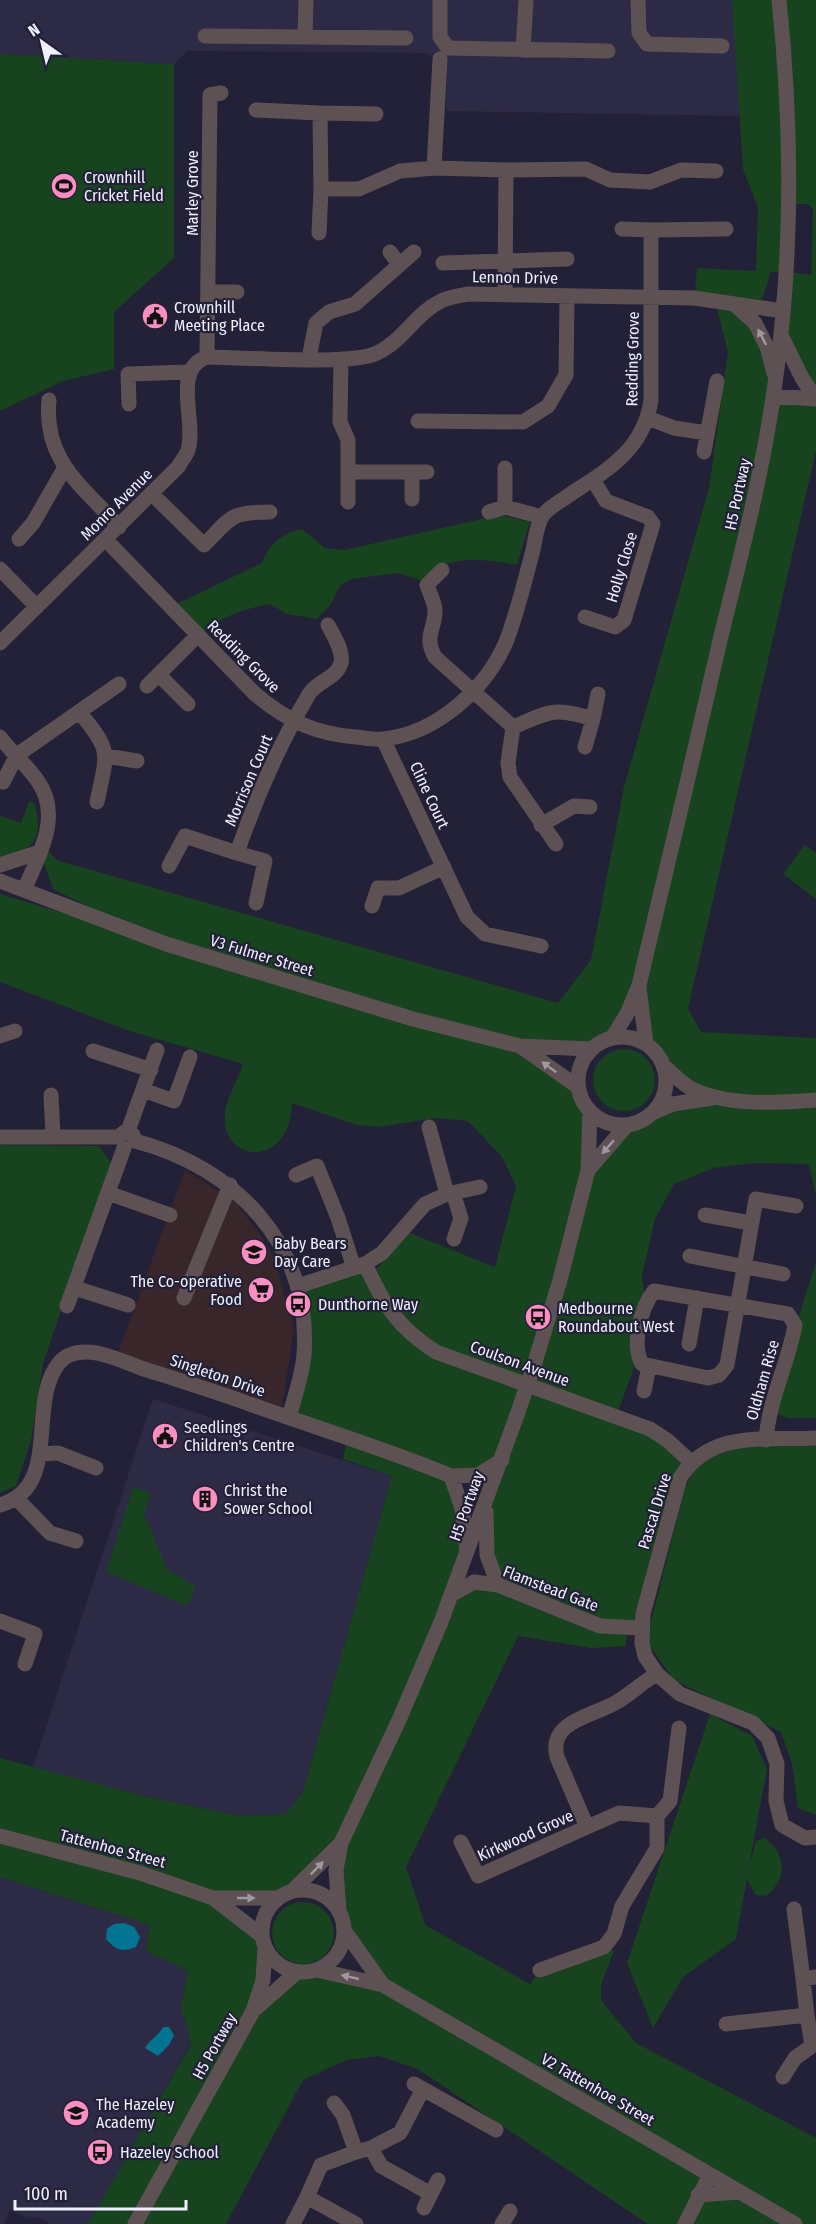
<svg xmlns="http://www.w3.org/2000/svg" width="816" height="2224" font-family="'Fira Sans Condensed',sans-serif">
	<rect width="100%" height="100%" fill="#232137"/>
	<path fill="#39262b" d="M185 1170 235 1202 259 1233 274 1258 294 1329 282 1407 118 1353Z"/>
	<path fill="#2d2a46" d="M0 0H732L741 116 446 111 447 62 424 53 187 51 174 64 0 54Z
		M153 1399 392 1476 303 1791 286 1814 241 1816 148 1797 33 1767Z
		M0 1877 150 1925 146 1951 188 1971 181 2007 191 2043 90 2222 82 2224H50L37 2217 27 2219 10 2209 4 2224H0Z"/>
	<path fill="#18431f" fill-rule="evenodd" d="M732 0H816V399L781 335 783 271 770 272C768 290 757 303 756 322 754 337 769 378 774 395L816 399V451L688 1009 701 1032 816 1038V1196L809 1164 754 1163 713 1168 674 1184 655 1219 642 1275 645 1303 635 1365 616 1417 650 1430 691 1462 643 1614 627 1629 626 1646 591 1648 518 1636 406 1867 425 1925 530 1984 540 1970 604 1947 614 1951 601 1985V2000L636 2043 816 2138V2224H648L418 2069 379 2056 346 2060 303 2080 226 2224H82L90 2221 191 2044 181 2007 188 1971 146 1951 150 1925 0 1877V1758L148 1797 241 1816 286 1814 303 1791 392 1476 343 1459 347 1439 289 1417 301 1376 298 1286 318 1279 378 1268 405 1231 495 1267 516 1186 502 1157 468 1121 436 1118 378 1127 357 1125 292 1103C291 1169 219 1165 225 1112 227 1097 238 1080 243 1064L130 1031 0 982V894L160 942 53 889 40 852 43 843 56 860 558 1003 591 960 624 787 709 488 728 352 715 301 695 291 697 268 756 271 758 208 743 169ZM789 204H808L813 209 811 275 783 271ZM639 987 646 1043 656 1052 664 1066 713 1097 653 1113 642 1121 627 1125 588 1169 590 1111 578 1087 521 1046 591 1049 612 1038ZM501 1462 486 1506 497 1585 451 1594 467 1554 451 1476ZM341 1844 339 1911 344 1930 382 1985 317 1970 297 1972 254 2009 262 1936 213 1902 278 1898 288 1886ZM710 2175 739 2192 699 2195Z
		M0 54 174 64V258L114 312V369L63 381 0 411Z
		M500 515 530 522 517 565C484 559 446 553 422 581L399 573 351 579 340 586 331 604 317 619 287 614 270 604C247 608 220 616 203 633L172 606 262 563C269 544 281 534 302 529L325 548 344 550Z
		M29 802H34C44 836 35 853 0 858V816L21 823Z
		M805 845 816 853V899L783 874Z
		M593 1080a31 31 0 1 1 62 0a31 31 0 1 1-62 0Z
		M0 1145 99 1146 111 1163 43 1364 31 1441 16 1486 0 1493Z
		M816 1262V1418H788L769 1411Z
		M741 1445 816 1446V1815L798 1808 792 1764 781 1732 674 1680 646 1641 685 1488 698 1463Z
		M133 1487 151 1493 144 1514 167 1569 195 1586 188 1606 106 1572Z
		M710 1714 752 1736 767 1769 749 1866 756 1842 764 1837C787 1854 788 1879 766 1896L756 1895 747 1879 736 1939 683 1977 653 2028 627 1963Z
		M272 1933a31 31 0 1 1 62 0a31 31 0 1 1-62 0Z"/>
	<path fill="#027391" d="M124 1923 134 1927 140 1937 136 1947C122 1953 116 1950 106 1939L107 1929 114 1924Z
		M163 2027H169L174 2035 169 2045 158 2056 145 2048C150 2039 158 2037 163 2027Z"/>
	<g fill="none" stroke-linecap="round" stroke-linejoin="round">
		<path stroke="#5e5153" stroke-width="15" d="M440 0V37L448 48 608 51
			M638 0 639 33 647 44 722 46
			M205 36 406 38
			M305 37 306 0
			M523 50 526 0
			M440 59 434 168 506 170
			M256 110 320 113
			M321 189 320 113 376 114
			M622 229 651 230
			M319 233 321 189H359L400 171 434 168
			M390 252 399 264
			M443 263 567 259
			M208 292H237
			M505 295 506 170 586 169 610 180 650 182 681 170 716 171
			M734 304 755 323 767 347 774 373
			M781 335 802 378 816 399
			M207 357 210 95 221 93
			M309 358 316 323 329 312 355 304 414 252
			M341 359 340 422 348 440V502
			M773 396 816 399
			M49 400C43 461 83 486 119 527
			M129 404 128 374 189 372
			M648 418 674 428 707 433
			M418 421 523 422 548 406 566 375 567 296
			M704 452 717 381
			M348 472H427
			M152 494 204 545C232 517 229 512 270 512
			M412 499V472
			M505 507V468
			M489 512 505 507 542 517
			M19 539 33 523 64 469
			M106 540 254 693C285 720 315 734 356 737 365 738 375 740 383 739 436 734 486 689 506 642 517 614 524 583 532 554 535 543 536 525 543 515 550 506 563 500 572 493 611 468 644 448 651 400V230L726 229
			M0 569 37 607
			M442 570 427 585C429 592 434 601 435 609 436 628 423 636 435 657L513 727C550 712 553 706 593 719L598 694
			M585 617 615 627 624 620 653 524 648 517 606 501 593 480
			M0 643 179 466C181 461 186 456 188 450 197 421 171 369 207 357 242 357 352 366 377 353 403 341 416 313 441 301 449 297 459 296 468 294L694 298 783 311
			M159 675 188 704
			M147 686 198 635
			M79 712C113 752 107 753 97 802
			M513 727 508 763 510 777 556 844
			M0 737C11 752 26 764 37 780 63 815 39 855 24 890
			M383 739 467 917 485 934 541 946
			M585 747 593 719
			M106 756 137 761
			M3 782 17 755 119 684
			M541 825 574 806 590 807
			M237 853 265 861 256 903
			M0 865 40 852
			M169 866 185 836 237 853C256 797 279 745 309 694 317 681 336 679 341 663 344 651 333 635 328 625
			M0 881 166 944 413 1019 520 1046 591 1049
			M372 906 378 888H399L444 867
			M639 988 646 1043
			M0 1036 15 1031
			M578 1081a44 44 0 1 1 88 0a44 44 0 1 1-88 0Z
			M612 1038 627 1014 639 985C667 867 695 750 722 632 743 547 765 463 776 376 793 251 792 125 779 0
			M520 1046 578 1087
			M93 1051 151 1070
			M664 1066C673 1074 683 1085 694 1090 730 1106 777 1103 816 1100
			M143 1090 174 1101 190 1057
			M51 1095 53 1136
			M654 1112 673 1104 712 1098
			M429 1127 447 1194
			M128 1131 157 1050
			M0 1137H118L126 1131 133 1135 135 1141
			M135 1141C235 1167 312 1245 304 1355 302 1376 295 1396 289 1417
			M588 1170 627 1125
			M296 1175 317 1166 338 1218 354 1268
			M108 1193 170 1215
			M453 1193 461 1218 454 1239
			M705 1215 751 1223
			M690 1256 783 1274
			M365 1264C384 1305 397 1327 436 1352L650 1429 667 1440 691 1462
			M298 1286 365 1264 382 1253 425 1204 447 1194 480 1187
			M75 1288 128 1305
			M184 1298 230 1185
			M67 1306 124 1148
			M689 1344 697 1298
			M535 1362 560 1280 588 1170 590 1111
			M644 1391 649 1366
			M816 1438C765 1441 711 1429 680 1478L643 1614 642 1643 645 1656 657 1674 680 1694 753 1723 768 1738 777 1764 776 1801 782 1825 805 1838 816 1837
			M766 1440C769 1399 788 1364 795 1325L788 1314 654 1291C641 1308 631 1343 642 1364L708 1378 719 1375 727 1365 756 1199 796 1206
			M40 1454 58 1453 96 1468
			M451 1476 462 1508 467 1551
			M16 1498 50 1533 76 1541
			M0 1505C63 1487 26 1404 59 1363 68 1352 84 1351 97 1353 112 1356 127 1363 141 1368 175 1379 210 1390 244 1402 313 1427 384 1448 451 1476L478 1475 502 1460
			M486 1512 487 1555 498 1585
			M451 1595 474 1582 498 1585 600 1626 641 1628
			M0 1621 35 1634 25 1664
			M587 1827 619 1813 657 1816
			M0 1836 140 1873 213 1898 262 1936
			M461 1842 478 1876 587 1827 557 1757C548 1721 591 1717 615 1703 630 1695 642 1682 657 1674
			M262 1931a41 41 0 1 1 82 0a41 41 0 1 1-82 0Z
			M291 1892 341 1843
			M213 1898H278
			M794 1909 803 1979 816 1977
			M339 1911 336 1870 341 1843 399 1720 441 1622 517 1415
			M344 1930 383 1985
			M317 1970 383 1985 795 2224
			M540 1970 604 1947 614 1934 622 1906 657 1848V1816L670 1801 679 1728
			M255 2009 297 1972
			M726 2024 807 2015 803 1979
			M783 2077 795 2058 812 2046 807 2015
			M423 2089 496 2130
			M371 2148 400 2133 423 2089 414 2084
			M356 2152 371 2148 381 2166 431 2194 438 2180
			M698 2195 740 2192
			M307 2197 321 2165 356 2152 343 2115 334 2103
			M424 2208 431 2194
			M135 2224 253 2011 263 1980 265 1949
			M293 2224 307 2197 356 2224
			M502 2224 510 2211
			M685 2224 710 2175"/>
		<path stroke="#5e5153" stroke-width="15" d="M517 1415 535 1362"/>
	</g>
	<defs><path id="oneway-solid" d="M-6-.8H1V-3.2L6.5 0L1 3.2V.8H-6Z" transform="scale(1.5)"/></defs>
	<g fill="#9f98a0">
		<use href="#oneway-solid" transform="translate(762 337) rotate(-117)"/>
		<use href="#oneway-solid" transform="translate(549 1067) rotate(-144)"/>
		<use href="#oneway-solid" transform="translate(608 1147) rotate(131)"/>
		<use href="#oneway-solid" transform="translate(317 1868) rotate(-45)"/>
		<use href="#oneway-solid" transform="translate(246 1898)"/>
		<use href="#oneway-solid" transform="translate(350 1977) rotate(-167)"/>
	</g>
	<defs>
		<symbol id="stadium-disc" viewBox="-11 -11 22 22"><circle r="9.5" fill="#fc8fc2" stroke="#232137"/><path d="M0-5a6.5 5 0 1 0 0 10a6.5 5 0 1 0 0-10ZM-3.5-1.8h7v3.6h-7Z" fill="#111"/></symbol>
		<symbol id="civic-disc" viewBox="-11 -11 22 22"><circle r="9.5" fill="#fc8fc2" stroke="#232137"/><path d="M-.6-6.5H3V-4.5H.6V-3L4-1V1h2V6H-6V1h2V-1L-.6-3ZM-1.2 2.5V6h2.4V2.5Z" fill="#111"/></symbol>
		<symbol id="school-disc" viewBox="-11 -11 22 22"><circle r="9.5" fill="#fc8fc2" stroke="#232137"/><path d="M0-5L7-2L0 1L-7-2ZM-4 1L0 2.5L4 1V4Q0 6-4 4Z" fill="#111"/></symbol>
		<symbol id="supermarket-disc" viewBox="-11 -11 22 22"><circle r="9.5" fill="#fc8fc2" stroke="#232137"/><path d="M-6-5.5h2.5l.6 2H6L4.5 2H-2.5L-4.4-4H-6ZM-1.5 3.2a1.3 1.3 0 1 0 .1 0ZM3 3.2a1.3 1.3 0 1 0 .1 0Z" fill="#111"/></symbol>
		<symbol id="bus-disc" viewBox="-11 -11 22 22"><circle r="9.5" fill="#fc8fc2" stroke="#232137"/><path d="M-5-6H5V4H4V6H2V4H-2V6H-4V4H-5ZM-3.5-4V0h7V-4ZM-3.5 1.2v1.5H-2V1.2ZM2 1.2v1.5H3.5V1.2Z" fill="#111"/></symbol>
		<symbol id="building-disc" viewBox="-11 -11 22 22"><circle r="9.5" fill="#fc8fc2" stroke="#232137"/><path d="M-4-6H4V6H1V3H-1V6H-4ZM-2.5-4.3h1.7v1.8h-1.7ZM.8-4.3h1.7v1.8H.8ZM-2.5-1h1.7V.8h-1.7ZM.8-1h1.7V.8H.8Z" fill="#111"/></symbol>
	</defs>
	<g fill-rule="evenodd">
		<use href="#stadium-disc" x="49" y="171" width="30" height="30"/>
		<use href="#civic-disc" x="140" y="301" width="30" height="30"/>
		<use href="#school-disc" x="239" y="1237" width="30" height="30"/>
		<use href="#supermarket-disc" x="246" y="1275" width="30" height="30"/>
		<use href="#bus-disc" x="283" y="1289" width="30" height="30"/>
		<use href="#bus-disc" x="523" y="1302" width="30" height="30"/>
		<use href="#civic-disc" x="150" y="1421" width="30" height="30"/>
		<use href="#building-disc" x="190" y="1484" width="30" height="30"/>
		<use href="#school-disc" x="61" y="2098" width="30" height="30"/>
		<use href="#bus-disc" x="85" y="2137" width="30" height="30"/>
	</g>
	<g text-anchor="middle" stroke-width="4.5" stroke-linejoin="round" paint-order="stroke">
		<g font-size="16" fill="#efeffe" stroke="#232137" text-anchor="start">
			<text x="84" y="183">Crownhill<tspan x="84" dy="18">Cricket Field</tspan></text>
			<text x="174" y="313">Crownhill<tspan x="174" dy="18">Meeting Place</tspan></text>
			<text x="274" y="1249">Baby Bears<tspan x="274" dy="18">Day Care</tspan></text>
			<text x="242" y="1287" text-anchor="end">The Co-operative<tspan x="242" dy="18">Food</tspan></text>
			<text x="318" y="1310">Dunthorne Way</text>
			<text x="558" y="1314">Medbourne<tspan x="558" dy="18">Roundabout West</tspan></text>
			<text x="184" y="1433">Seedlings<tspan x="184" dy="18">Children's Centre</tspan></text>
			<text x="224" y="1496">Christ the<tspan x="224" dy="18">Sower School</tspan></text>
			<text x="96" y="2110">The Hazeley<tspan x="96" dy="18">Academy</tspan></text>
			<text x="120" y="2158">Hazeley School</text>
		</g>
		<g font-size="16" fill="#efeffe" stroke="#232137">
			<text transform="translate(192 193) rotate(-90)" y="6">Marley Grove</text>
			<text transform="translate(515 277) rotate(1)" y="6">Lennon Drive</text>
			<text transform="translate(632 359) rotate(-89)" y="6">Redding Grove</text>
			<text transform="translate(737 494) rotate(-78)" y="6">H5 Portway</text>
			<text transform="translate(116 504) rotate(-45)" y="6">Monro Avenue</text>
			<text transform="translate(621 567) rotate(-73)" y="6">Holly Close</text>
			<text transform="translate(244 656) rotate(45)" y="6">Redding Grove</text>
			<text transform="translate(248 780) rotate(-67)" y="6">Morrison Court</text>
			<text transform="translate(430 795) rotate(65)" y="6">Cline Court</text>
			<text transform="translate(262 955) rotate(17)" y="6">V3 Fulmer Street</text>
			<text transform="translate(520 1363) rotate(20)" y="6">Coulson Avenue</text>
			<text transform="translate(218 1375) rotate(19)" y="6">Singleton Drive</text>
			<text transform="translate(762 1380) rotate(-74)" y="6">Oldham Rise</text>
			<text transform="translate(466 1506) rotate(-70)" y="6">H5 Portway</text>
			<text transform="translate(654 1511) rotate(-73)" y="6">Pascal Drive</text>
			<text transform="translate(551 1588) rotate(21)" y="6">Flamstead Gate</text>
			<text transform="translate(525 1835) rotate(-24)" y="6">Kirkwood Grove</text>
			<text transform="translate(113 1848) rotate(15)" y="6">Tattenhoe Street</text>
			<text transform="translate(214 2046) rotate(-61)" y="6">H5 Portway</text>
			<text transform="translate(598 2089) rotate(30)" y="6">V2 Tattenhoe Street</text>
		</g>
	</g>
	<g transform="translate(42 42) rotate(326)" stroke="#232137" stroke-width="4.5" paint-order="stroke">
	<path d="M0-4.5L10 22L0 15L-10 22Z" fill="#efeffe"/>
	<text y="-9" font-size="16" font-weight="bold" text-anchor="middle" fill="#efeffe">N</text>
	</g>
	<path d="M15 2200v9h171v-9" fill="none" stroke="#efeffe" stroke-width="3"/>
	<text x="24" y="2200" font-size="18" fill="#efeffe" stroke="#232137" stroke-width="4.5" paint-order="stroke">100 m</text>
</svg>
